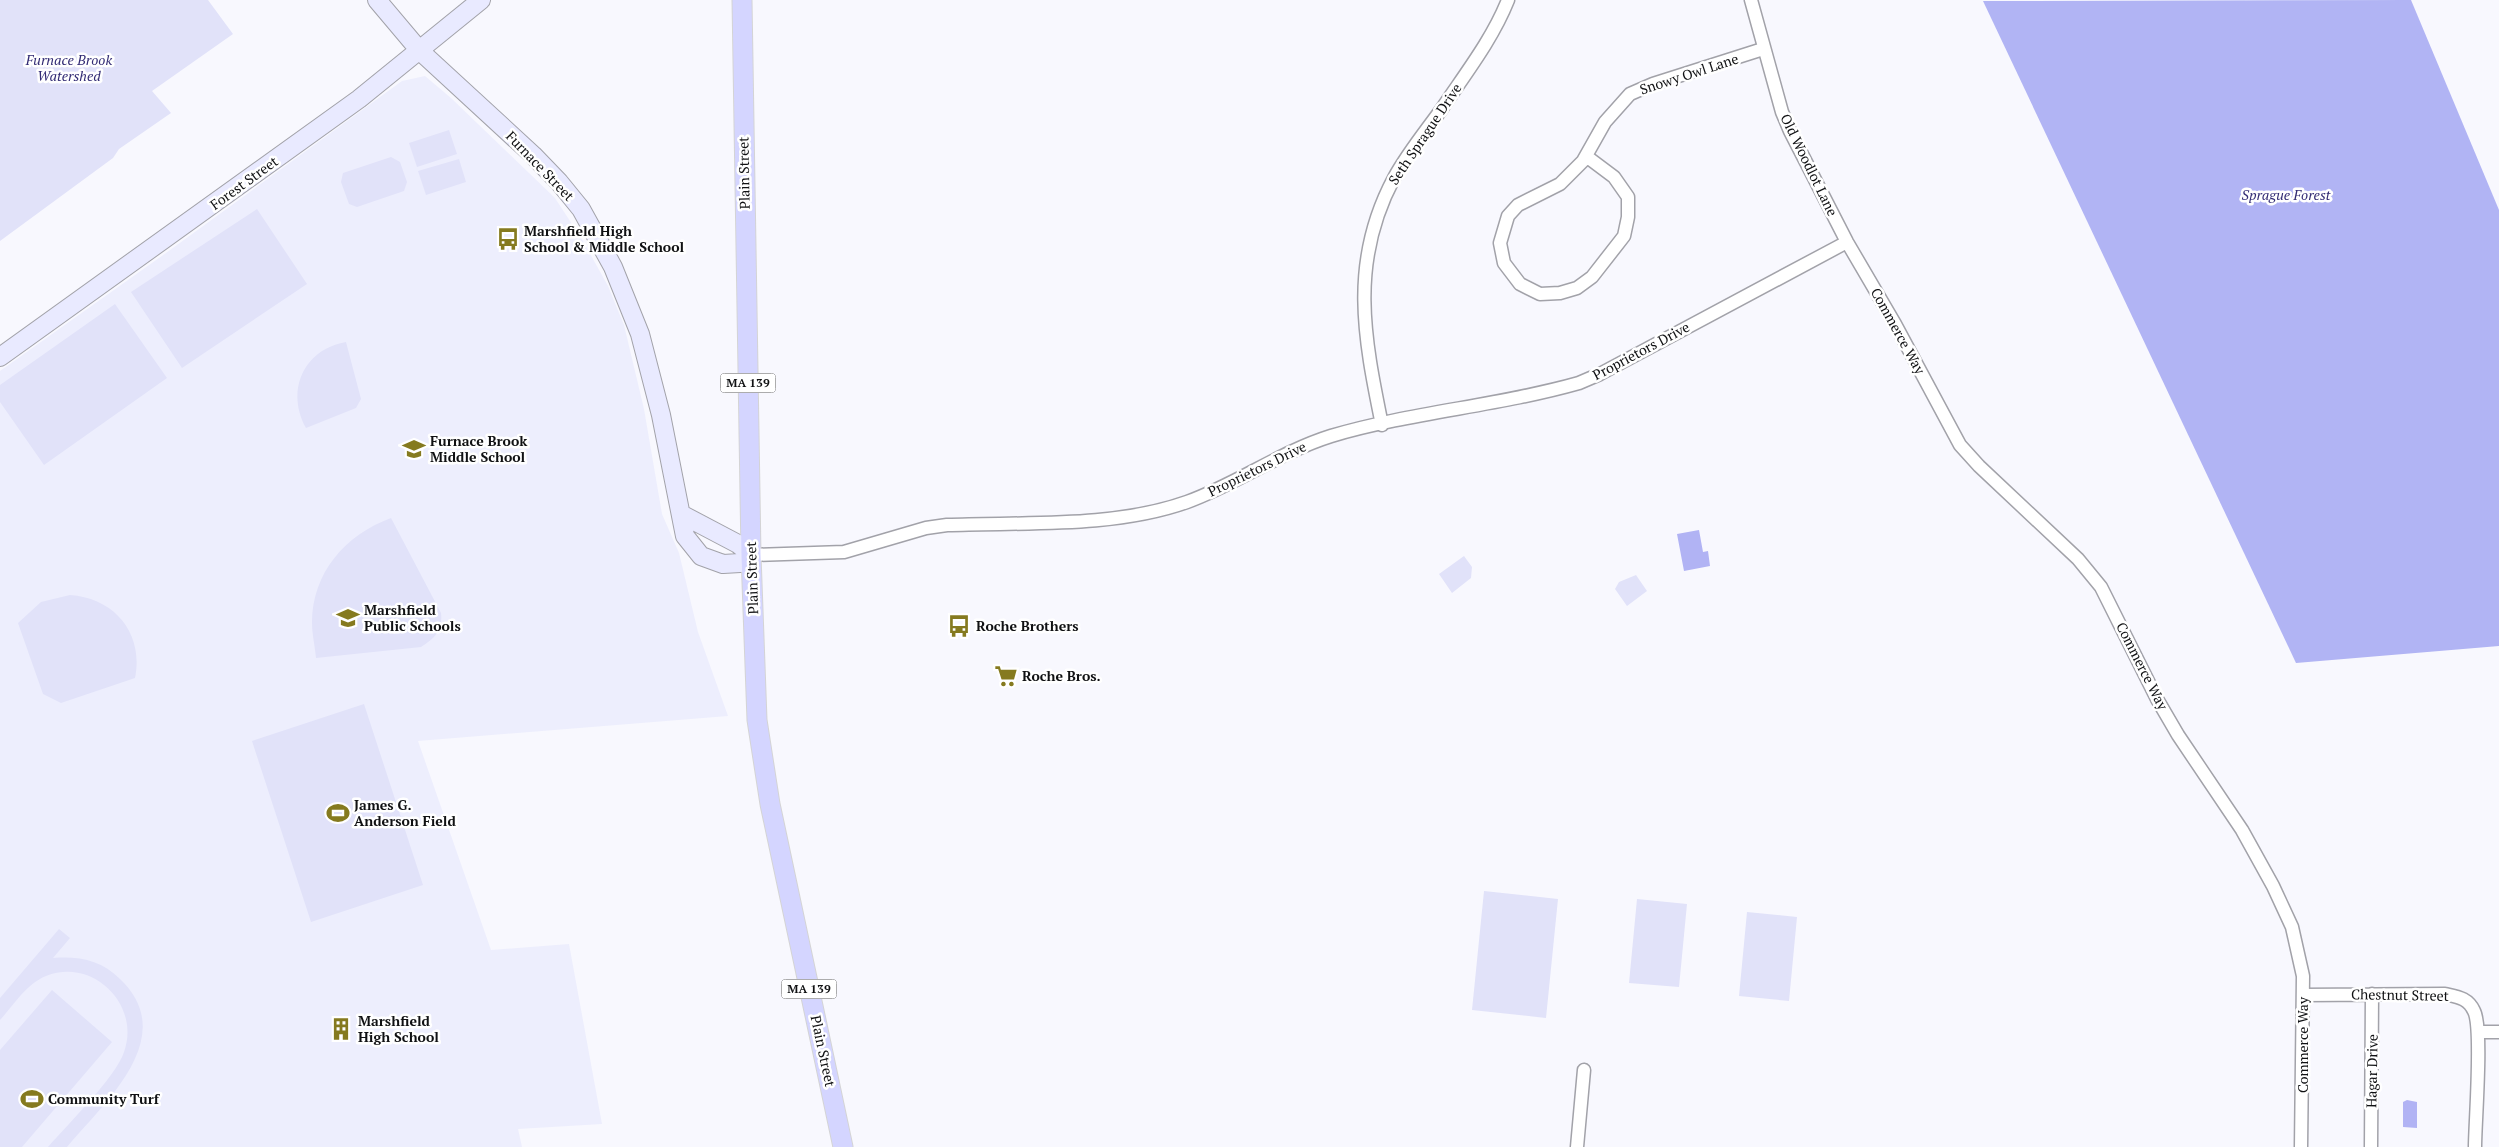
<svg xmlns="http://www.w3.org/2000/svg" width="2499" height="1147" font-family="'PT Serif',serif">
	<rect width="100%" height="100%" fill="#f8f8fe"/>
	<path fill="#edeefd" d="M425 76 451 98 555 198 583 241 608 286 624 325 644 409 662 514 679 553 698 632 728 716 418 741 491 950 569 944 602 1124 518 1129 522 1147H0V371L166 253 402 81Z"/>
	<path fill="#e1e2f9" d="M0 0H208L233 34 152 91 171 113 119 149 113 158 0 241Z
		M449 130 457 154 417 167 409 143Z
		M391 157 400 162 407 182 404 191 357 207 349 204 341 182 343 173Z
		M459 159 466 182 426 195 418 171Z
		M257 209 307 284 182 368 131 292Z
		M115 304 167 378 44 465 0 402V385Z
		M346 342 361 399 356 408 306 428C285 391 304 349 346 342Z
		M391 518 441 613C443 630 435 638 421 647L316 658C315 646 312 634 312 623 312 573 345 535 391 518Z
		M1464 556 1472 567 1471 578 1452 593 1439 574Z
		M1636 575 1647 591 1627 606 1615 589 1619 582Z
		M70 595C115 598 144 634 135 678L61 703 43 694 18 623 41 602Z
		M364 704 423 885 311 922 252 741Z
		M1484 891 1558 899 1546 1018 1472 1010Z
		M1637 899 1687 904 1679 987 1629 983Z
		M1747 912 1797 917 1789 1001 1739 996Z
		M59 929 70 938 53 958C79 956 101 960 120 979 181 1037 104 1103 67 1147H48C67 1125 116 1077 124 1052 141 1005 93 957 46 976 26 984 14 1005 0 1020V998Z
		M52 990 112 1042 22 1147H0V1050Z"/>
	<path fill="#b1b4f4" d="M2411 0 2499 210V646L2296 663 1983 1Z"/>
	<path fill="#b1b3f4" d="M1699 530 1703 552 1708 551 1710 566 1684 571 1677 534Z
		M2407 1100 2417 1102V1128L2403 1127V1102Z"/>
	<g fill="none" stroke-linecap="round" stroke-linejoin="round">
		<defs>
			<path id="street" d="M1751 0 1782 112 1790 131 1847 242 1895 324 1960 445 1979 466 2078 559 2101 587 2157 699 2178 735 2242 830 2273 886 2292 927 2303 976 2301 1147
				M1586 156 1614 177 1628 197V217L1624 236 1592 277 1577 288 1560 293 1540 294 1520 284 1504 263 1500 243 1508 216 1518 205 1560 184 1583 161 1605 122 1630 94 1653 84 1763 49
				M1382 425C1364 337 1349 262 1394 178 1407 154 1425 132 1441 110 1465 74 1492 40 1508 0
				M751 555 844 552 926 528 947 525C1024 522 1114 528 1187 502 1237 484 1280 452 1331 436 1412 412 1498 406 1579 383L1600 374 1847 242
				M2303 995 2445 994C2458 997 2468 998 2474 1011 2483 1028 2475 1122 2475 1147
				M2478 1032H2499
				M1577 1147 1584 1070
				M2371 1147 2372 994"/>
			<path id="secondary" d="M377 0 420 51 533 155 559 182 581 209 613 267 640 334 661 415 685 536 701 556 723 564 740 563 751 555 738 544 681 514
				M0 357 359 99 481 0"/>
			<path id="primary" d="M742 0 751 555 757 720 770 804 843 1147"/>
		</defs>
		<use href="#street" stroke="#a2a2a9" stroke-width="15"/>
		<use href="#secondary" stroke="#a2a2a9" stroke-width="20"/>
		<use href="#primary" stroke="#d4d4d5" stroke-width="21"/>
		<use href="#street" stroke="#fff" stroke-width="12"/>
		<use href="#secondary" stroke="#e9eaff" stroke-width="18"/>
		<use href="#primary" stroke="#d4d5ff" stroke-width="19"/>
	</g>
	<defs>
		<symbol id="bus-bare" viewBox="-9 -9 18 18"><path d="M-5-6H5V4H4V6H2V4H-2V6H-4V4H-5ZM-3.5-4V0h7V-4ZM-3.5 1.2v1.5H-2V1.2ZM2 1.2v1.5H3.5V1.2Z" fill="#857a1f" stroke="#fff" stroke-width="2.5" paint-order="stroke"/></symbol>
		<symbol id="school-bare" viewBox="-9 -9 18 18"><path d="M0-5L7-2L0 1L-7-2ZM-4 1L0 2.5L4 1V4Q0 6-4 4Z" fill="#857a1f" stroke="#fff" stroke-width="2.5" paint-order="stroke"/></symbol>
		<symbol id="supermarket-bare" viewBox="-9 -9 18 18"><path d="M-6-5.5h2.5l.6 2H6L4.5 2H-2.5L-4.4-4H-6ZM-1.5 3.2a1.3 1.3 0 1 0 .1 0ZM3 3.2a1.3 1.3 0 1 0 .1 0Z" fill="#857a1f" stroke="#fff" stroke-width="2.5" paint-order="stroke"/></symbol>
		<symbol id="stadium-bare" viewBox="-9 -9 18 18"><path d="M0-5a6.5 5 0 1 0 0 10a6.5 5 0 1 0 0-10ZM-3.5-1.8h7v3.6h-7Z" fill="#857a1f" stroke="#fff" stroke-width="2.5" paint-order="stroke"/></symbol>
		<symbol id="building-bare" viewBox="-9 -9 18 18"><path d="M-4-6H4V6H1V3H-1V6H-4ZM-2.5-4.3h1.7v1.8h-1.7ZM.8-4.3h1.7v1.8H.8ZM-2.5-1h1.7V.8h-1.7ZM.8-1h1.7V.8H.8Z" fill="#857a1f" stroke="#fff" stroke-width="2.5" paint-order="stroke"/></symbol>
	</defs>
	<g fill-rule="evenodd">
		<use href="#bus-bare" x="492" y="223" width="32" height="32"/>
		<use href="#school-bare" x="398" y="433" width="32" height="32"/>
		<use href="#school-bare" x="332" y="602" width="32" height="32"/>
		<use href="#bus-bare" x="943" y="610" width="32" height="32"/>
		<use href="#supermarket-bare" x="990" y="660" width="32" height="32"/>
		<use href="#stadium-bare" x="322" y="797" width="32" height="32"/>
		<use href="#building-bare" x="325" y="1013" width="32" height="32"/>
		<use href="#stadium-bare" x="16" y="1083" width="32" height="32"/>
	</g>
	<g text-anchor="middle" stroke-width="5" stroke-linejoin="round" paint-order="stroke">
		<g fill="#fff" stroke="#58585a" stroke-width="1">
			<rect x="720.5" y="373.5" width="55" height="19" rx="4"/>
			<rect x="781.5" y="979.5" width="55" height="19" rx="4"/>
		</g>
		<g font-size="12" font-weight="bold" fill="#101113">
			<text x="748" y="387">MA 139</text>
			<text x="809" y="993">MA 139</text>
		</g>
		<g font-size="14" font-style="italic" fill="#322b74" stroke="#fff">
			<text x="69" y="65">Furnace Brook<tspan x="69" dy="16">Watershed</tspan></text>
			<text x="2286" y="200">Sprague Forest</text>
		</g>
		<g font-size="14" fill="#101113" stroke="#fff">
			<text transform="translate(1689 74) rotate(-18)" y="5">Snowy Owl Lane</text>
			<text transform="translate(1425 134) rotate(-56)" y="5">Seth Sprague Drive</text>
			<text transform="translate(1809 165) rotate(64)" y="5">Old Woodlot Lane</text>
			<text transform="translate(540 166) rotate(46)" y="5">Furnace Street</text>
			<text transform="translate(744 173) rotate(-91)" y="5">Plain Street</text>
			<text transform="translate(244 183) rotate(-36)" y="5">Forest Street</text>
			<text transform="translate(1898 331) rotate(61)" y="5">Commerce Way</text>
			<text transform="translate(1641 351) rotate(-28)" y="5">Proprietors Drive</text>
			<text transform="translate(1257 469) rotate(-26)" y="5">Proprietors Drive</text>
			<text transform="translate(752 578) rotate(-92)" y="5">Plain Street</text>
			<text transform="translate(2142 666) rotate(63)" y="5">Commerce Way</text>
			<text transform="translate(2400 995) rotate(1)" y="5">Chestnut Street</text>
			<text transform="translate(2303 1045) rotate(-90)" y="5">Commerce Way</text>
			<text transform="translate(823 1051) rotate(78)" y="5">Plain Street</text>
			<text transform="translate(2372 1071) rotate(-89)" y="5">Hagar Drive</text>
		</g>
		<g font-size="14" font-weight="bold" fill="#101113" stroke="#fff" text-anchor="start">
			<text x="524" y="236">Marshfield High<tspan x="524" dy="16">School &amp; Middle School</tspan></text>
			<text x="430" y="446">Furnace Brook<tspan x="430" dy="16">Middle School</tspan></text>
			<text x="364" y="615">Marshfield<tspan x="364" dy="16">Public Schools</tspan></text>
			<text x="976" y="631">Roche Brothers</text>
			<text x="1022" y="681">Roche Bros.</text>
			<text x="354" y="810">James G.<tspan x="354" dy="16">Anderson Field</tspan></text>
			<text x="358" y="1026">Marshfield<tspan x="358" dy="16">High School</tspan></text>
			<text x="48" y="1104">Community Turf</text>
		</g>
	</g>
</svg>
